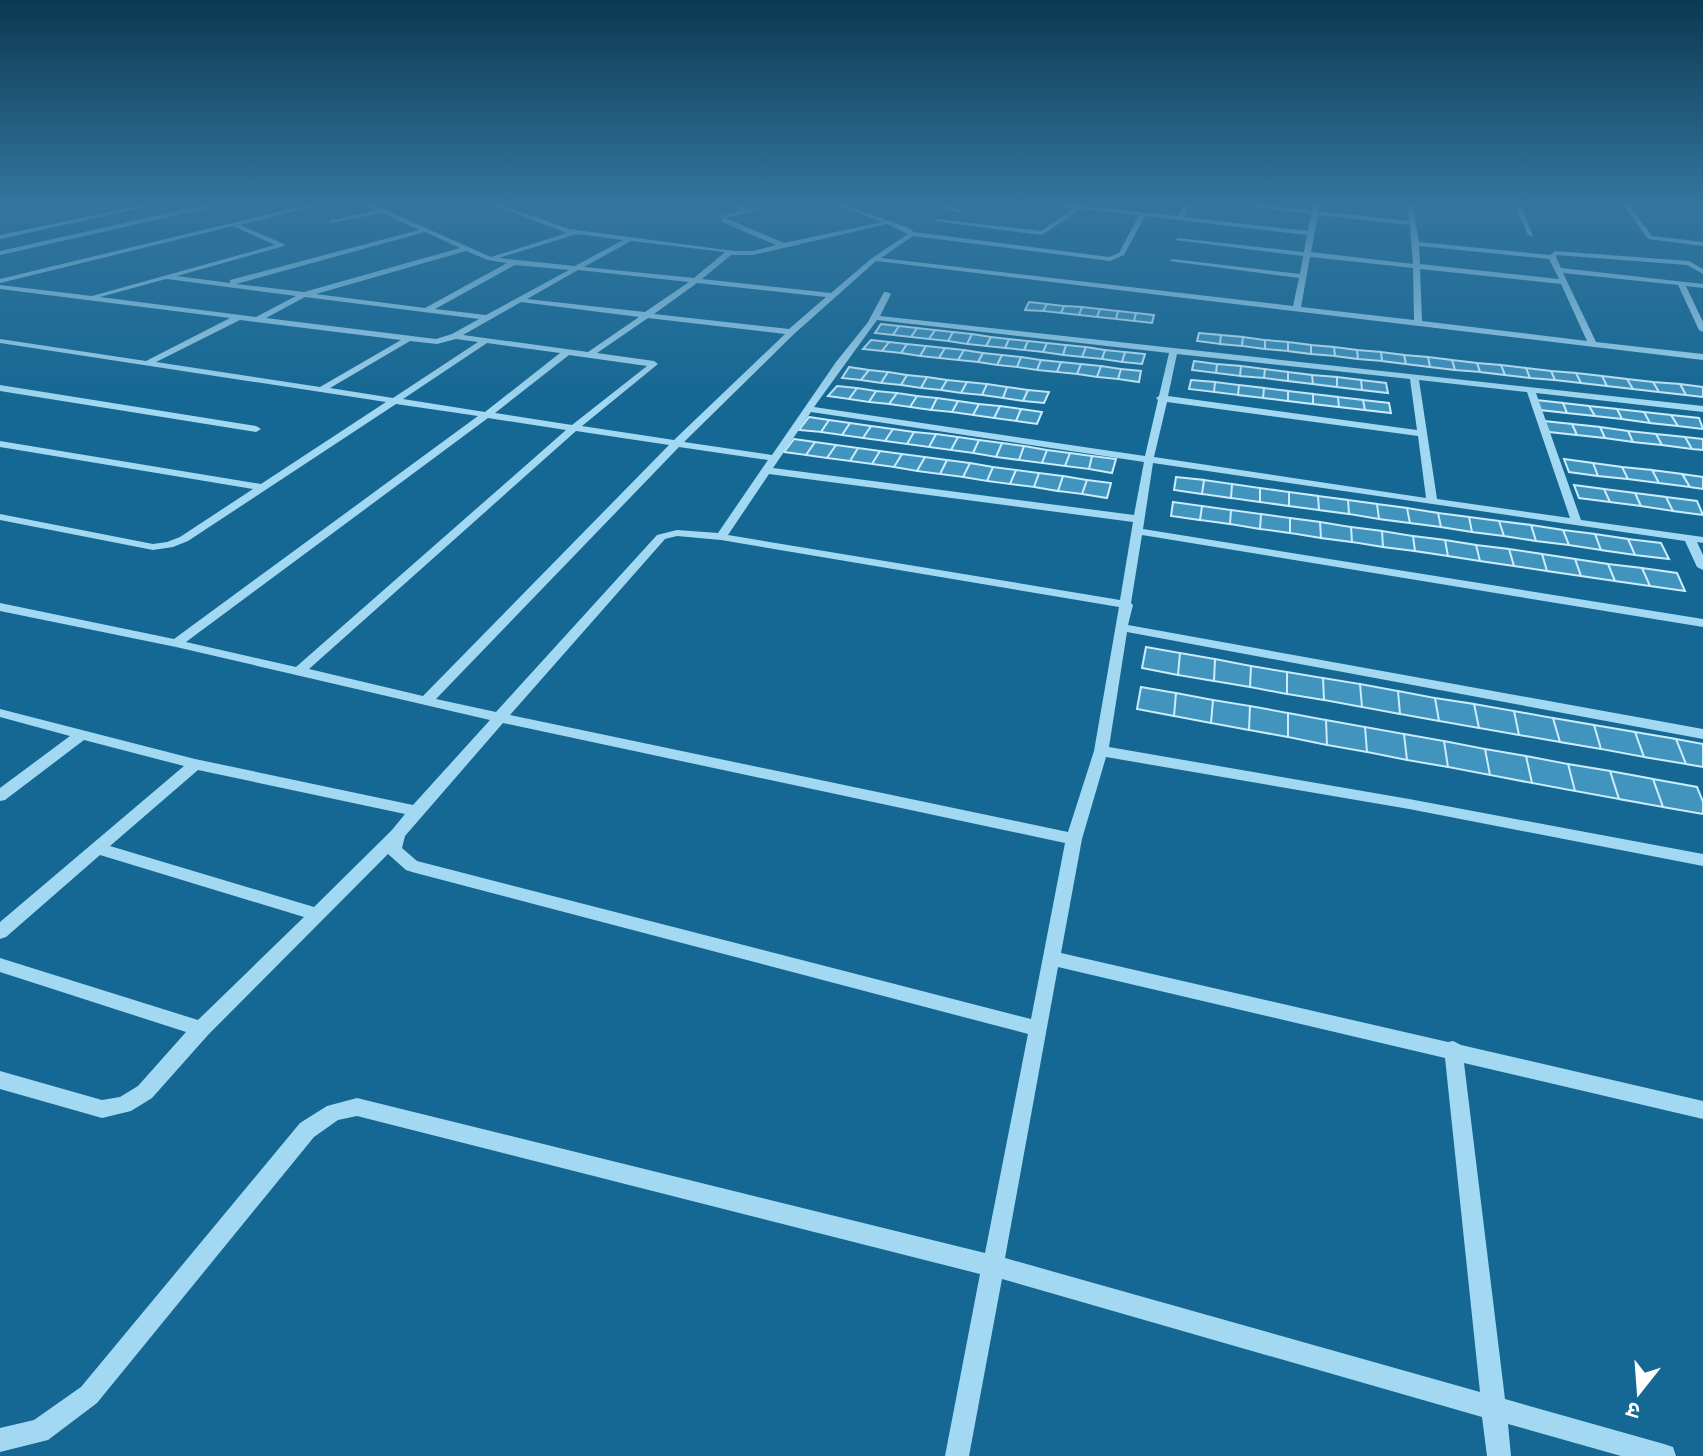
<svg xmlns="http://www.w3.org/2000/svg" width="1703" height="1456" font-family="'Open Sans','Noto Sans Devanagari',sans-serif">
	<rect width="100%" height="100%" fill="#146893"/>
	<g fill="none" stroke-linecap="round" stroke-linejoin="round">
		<path stroke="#95d7f5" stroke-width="4" d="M0 253 230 201"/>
	</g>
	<path fill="#4194bd" stroke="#caecfc" stroke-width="2" d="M1029 302 1047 304 1043 311 1025 310Z
		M1047 304 1064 306 1061 313 1043 311Z
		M1064 306 1082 307 1079 315 1061 313Z
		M1082 307 1100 309 1097 317 1079 315Z
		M1100 309 1118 311 1116 319 1097 317Z
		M1118 311 1136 313 1134 321 1116 319Z
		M1136 313 1154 315 1152 323 1134 321Z
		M881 324 899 326 893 335 875 333Z
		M899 326 917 328 911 337 893 335Z
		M917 328 935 330 929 339 911 337Z
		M935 330 953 332 948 341 929 339Z
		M953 332 972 334 967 344 948 341Z
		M1199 333 1221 335 1220 344 1197 341Z
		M972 334 991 337 986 346 967 344Z
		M1221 335 1243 337 1242 346 1220 344Z
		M991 337 1009 339 1005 348 986 346Z
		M1243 337 1265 340V349L1242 346Z
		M1009 339 1028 341 1024 350 1005 348Z
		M871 340 889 342 882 351 863 349Z
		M1265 340 1288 342V351L1265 349Z
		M1028 341 1047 343 1043 352 1024 350Z
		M889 342 907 344 901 353 882 351Z
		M1288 342 1311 345V354L1288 351Z
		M1047 343 1066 345 1063 355 1043 352Z
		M907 344 926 346 920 356 901 353Z
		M1066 345 1086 347 1082 357 1063 355Z
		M1311 345 1334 347 1335 356 1311 354Z
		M926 346 945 348 939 358 920 356Z
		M1086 347 1105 350 1102 359 1082 357Z
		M1334 347 1357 350 1358 359 1335 356Z
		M945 348 964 350 958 360 939 358Z
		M964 350 983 353 978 362 958 360Z
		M1105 350 1125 352 1122 362 1102 359Z
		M1357 350 1381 352 1382 361 1358 359Z
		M1125 352 1145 354 1142 364 1122 362Z
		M1381 352 1404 355 1406 364 1382 361Z
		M983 353 1002 355 997 365 978 362Z
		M1002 355 1021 357 1017 367 997 365Z
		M1404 355 1428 357 1430 367 1406 364Z
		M1021 357 1041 360 1037 370 1017 367Z
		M1428 357 1452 360 1455 370 1430 367Z
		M1041 360 1061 362 1057 372 1037 370Z
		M1452 360 1477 363 1480 372 1455 370Z
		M1194 361 1217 364 1216 373 1192 370Z
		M1061 362 1081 364 1077 374 1057 372Z
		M1477 363 1501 365 1505 375 1480 372Z
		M1081 364 1101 366 1097 377 1077 374Z
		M1217 364 1241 366 1240 376 1216 373Z
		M1501 365 1526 368 1530 378 1505 375Z
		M1101 366 1121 369 1118 379 1097 377Z
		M1241 366 1265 369 1264 378 1240 376Z
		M849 367 869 370 861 380 842 378Z
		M1526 368 1551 371 1555 380 1530 378Z
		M1121 369 1141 371 1139 382 1118 379Z
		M1265 369 1288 372V381L1264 378Z
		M869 370 888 372 881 383 861 380Z
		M1551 371 1576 373 1581 383 1555 380Z
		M888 372 907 375 901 385 881 383Z
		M1288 372 1312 375 1313 384 1288 381Z
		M1576 373 1602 376 1607 386 1581 383Z
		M907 375 927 377 921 388 901 385Z
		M1312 375 1337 377V387L1313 384Z
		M1602 376 1627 379 1633 389 1607 386Z
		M927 377 947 380 941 390 921 388Z
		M1337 377 1361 380 1362 390 1337 387Z
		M1627 379 1653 382 1659 392 1633 389Z
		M947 380 967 382 961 393 941 390Z
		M1191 380 1215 382 1214 392 1189 389Z
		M1361 380 1386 383 1388 393 1362 390Z
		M967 382 987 384 982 395 961 393Z
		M1215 382 1239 385 1238 395 1214 392Z
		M1653 382 1680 384 1686 395 1659 392Z
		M987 384 1007 387 1003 398 982 395Z
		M1680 384 1703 387V397L1686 395Z
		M1239 385 1264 388 1263 398 1238 395Z
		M837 386 857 388 849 399 828 396Z
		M1007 387 1028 390 1023 401 1003 398Z
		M857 388 876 391 869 402 849 399Z
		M1264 388 1288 391V401L1263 398Z
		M1028 390 1049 392 1044 403 1023 401Z
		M876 391 897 393 889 404 869 402Z
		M1288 391 1313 394V404L1288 401Z
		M897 393 917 396 910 407 889 404Z
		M1313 394 1338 397 1339 407 1313 404Z
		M917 396 937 398 931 410 910 407Z
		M1338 397 1363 400 1365 410 1339 407Z
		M937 398 958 401 952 412 931 410Z
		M1363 400 1389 403 1391 413 1365 410Z
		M1536 400 1563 403 1567 413 1540 410Z
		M958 401 979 404 973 415 952 412Z
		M1563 403 1589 406 1595 416 1567 413Z
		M979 404 1000 406 994 418 973 415Z
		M1000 406 1021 409 1016 421 994 418Z
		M1589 406 1617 409 1622 419 1595 416Z
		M1021 409 1042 412 1037 424 1016 421Z
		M1617 409 1644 412 1650 423 1622 419Z
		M1644 412 1671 415 1678 426 1650 423Z
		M1671 415 1699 418 1703 429 1678 426Z
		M809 417 829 420 821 432 799 430Z
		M829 420 850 423 842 435 821 432Z
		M1544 421 1572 424 1577 435 1549 432Z
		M850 423 871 426 863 438 842 435Z
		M1572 424 1600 427 1605 438 1577 435Z
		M871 426 893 429 885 441 863 438Z
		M1600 427 1628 431 1633 442 1605 438Z
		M893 429 914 432 907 444 885 441Z
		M1628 431 1656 434 1662 445 1633 442Z
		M914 432 936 434 929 447 907 444Z
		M936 434 958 437 951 450 929 447Z
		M1656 434 1685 437 1692 449 1662 445Z
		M958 437 979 440 973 453 951 450Z
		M1685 437 1703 439V450L1692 449Z
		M794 439 815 442 806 455 784 452Z
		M979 440 1002 443 996 457 973 453Z
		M815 442 836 445 827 458 806 455Z
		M1002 443 1024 446 1019 460 996 457Z
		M836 445 858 448 850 461 827 458Z
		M1024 446 1047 450 1042 463 1019 460Z
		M858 448 880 451 872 464 850 461Z
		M1047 450 1070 453 1065 466 1042 463Z
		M880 451 902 454 894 467 872 464Z
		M1070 453 1092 456 1089 469 1065 466Z
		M902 454 925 457 917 471 894 467Z
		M1092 456 1116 459 1112 473 1089 469Z
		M925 457 947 460 940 474 917 471Z
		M1564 459 1593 463 1598 476 1569 472Z
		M947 460 970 463 963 477 940 474Z
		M970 463 993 467 987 481 963 477Z
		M1593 463 1622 467 1628 479 1598 476Z
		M993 467 1016 470 1010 484 987 481Z
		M1622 467 1652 470 1659 483 1628 479Z
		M1016 470 1039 473 1034 487 1010 484Z
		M1652 470 1682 474 1690 487 1659 483Z
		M1039 473 1063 476 1058 491 1034 487Z
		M1682 474 1703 477V489L1690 487Z
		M1063 476 1087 480 1082 494 1058 491Z
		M1176 477 1204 480 1202 494 1174 490Z
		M1087 480 1111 483 1107 498 1082 494Z
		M1204 480 1232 484 1231 498 1202 494Z
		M1232 484 1260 488V502L1231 498Z
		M1574 485 1604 489 1610 502 1579 498Z
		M1260 488 1289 492V506L1260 502Z
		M1604 489 1635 493 1641 506 1610 502Z
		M1289 492 1318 496 1319 510 1289 506Z
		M1635 493 1666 497 1673 511 1641 506Z
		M1318 496 1348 500 1349 514 1319 510Z
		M1666 497 1697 501 1703 515 1673 511Z
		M1348 500 1377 504 1379 519 1349 514Z
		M1173 502 1202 506 1200 520 1171 516Z
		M1377 504 1407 508 1410 523 1379 519Z
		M1202 506 1231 510 1230 524 1200 520Z
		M1407 508 1438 513 1441 527 1410 523Z
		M1231 510 1261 514 1260 529 1230 524Z
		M1438 513 1469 517 1472 532 1441 527Z
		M1261 514 1290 518V533L1260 529Z
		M1469 517 1499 521 1504 536 1472 532Z
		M1290 518 1320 522 1321 538 1290 533Z
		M1499 521 1531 525 1536 541 1504 536Z
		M1320 522 1351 527 1352 542 1321 538Z
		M1531 525 1563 530 1569 545 1536 541Z
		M1351 527 1382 531 1383 547 1352 542Z
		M1563 530 1595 534 1601 550 1569 545Z
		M1382 531 1413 536 1415 551 1383 547Z
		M1595 534 1628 539 1635 555 1601 550Z
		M1413 536 1445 540 1448 556 1415 551Z
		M1628 539 1661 543 1669 559 1635 555Z
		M1445 540 1476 545 1480 561 1448 556Z
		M1476 545 1509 549 1514 566 1480 561Z
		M1509 549 1542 554 1547 571 1514 566Z
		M1542 554 1575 559 1581 576 1547 571Z
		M1575 559 1608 564 1615 581 1581 576Z
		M1608 564 1642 568 1650 586 1615 581Z
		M1642 568 1677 573 1685 591 1650 586Z
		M1146 647 1180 653 1178 675 1142 668Z
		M1180 653 1215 659 1214 681 1178 675Z
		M1215 659 1251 666 1250 687 1214 681Z
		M1251 666 1287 672V694L1250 687Z
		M1287 672 1323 678 1324 700 1287 694Z
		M1323 678 1360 684 1362 707 1324 700Z
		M1360 684 1398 691 1400 714 1362 707Z
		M1141 687 1176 693 1174 716 1137 709Z
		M1398 691 1435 698 1439 721 1400 714Z
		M1176 693 1213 700 1211 723 1174 716Z
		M1435 698 1474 704 1479 728 1439 721Z
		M1213 700 1250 706 1249 730 1211 723Z
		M1474 704 1514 711 1519 735 1479 728Z
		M1250 706 1288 713V737L1249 730Z
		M1514 711 1553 718 1560 742 1519 735Z
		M1288 713 1326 720 1327 745 1288 737Z
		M1553 718 1594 725 1601 749 1560 742Z
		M1326 720 1365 727 1367 752 1327 745Z
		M1594 725 1635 732 1644 757 1601 749Z
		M1365 727 1404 734 1407 760 1367 752Z
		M1635 732 1676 739 1686 764 1644 757Z
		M1404 734 1444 741 1448 767 1407 760Z
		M1676 739 1703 744V767L1686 764Z
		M1444 741 1485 749 1490 775 1448 767Z
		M1485 749 1526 756 1532 783 1490 775Z
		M1526 756 1568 764 1575 791 1532 783Z
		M1568 764 1610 771 1619 799 1575 791Z
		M1610 771 1653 779 1663 807 1619 799Z
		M1653 779 1697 787 1703 802V814L1663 807Z"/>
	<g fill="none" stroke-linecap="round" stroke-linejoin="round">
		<path fill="#a3d8f2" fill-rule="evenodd" d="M162 201H173L0 239V235Z
			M323 201H333L240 225 284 244V246L177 276 230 283V280L419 230 382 213 330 223V221L376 210 357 201H365L491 257 567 233 482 201H491L569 229 734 251H753L776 245 722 222 721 216 742 211 721 201C731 201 738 207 747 208 761 211 780 201 795 201L726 218 784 243 882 222 825 201H834L909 228 914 232 1109 257 1119 253 1139 215 1081 209 1042 235 934 221 937 219 1041 231 1074 209 1014 201H1034L1178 216 1186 201H1192L1184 217 1308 231 1311 214 1203 201H1223L1312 210 1314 201H1320L1318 211 1409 221 1407 206 1374 201H1412L1419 242 1550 255 1555 251 1689 261 1703 269V274L1687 265 1557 255 1556 257 1561 268 1703 284V288L1686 286 1703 322V332L1699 330 1678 285 1563 273 1596 342 1703 354V360L876 261 794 334 684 442 772 455 836 362 868 322 884 292H887L891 294 880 316 1703 406V412L1536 393 1581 520 1703 537V543L1697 542 1703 555V570L1697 567 1685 541 1153 463 1143 529 1703 619V627L1142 535 1131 603 1133 605 1128 625 1703 729V739L1127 632 1109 747 1409 799 1703 854V866L1409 809 1106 757 1082 839 1061 953 1448 1042 1453 1041 1461 1045 1703 1101V1119L1464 1063 1505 1399 1664 1444 1673 1447 1676 1456H1621L1508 1424 1511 1456H1487L1482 1417 1002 1279 969 1456H945L980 1274 357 1116 338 1120 314 1137 97 1403 48 1440 0 1452V1428L34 1420 81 1387 300 1123 327 1106 357 1098 985 1253 1028 1034 412 872 406 870 388 854 208 1035 152 1098 131 1111 102 1118 0 1089V1071L102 1100 120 1097 138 1086 186 1032 0 972V958L198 1020 304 917 100 855 6 937 0 939V922L184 766 84 740 5 800 0 801V788L70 736 0 717V709L195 759 413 805 490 720 176 647 0 611V603L174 639 478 416 396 404 188 541 173 547 153 550 0 520V514L153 544 167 542 180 537 253 489 0 447V441L261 484 386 402 0 343V339L146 361 230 318 0 289V285L92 296 275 245 233 226 0 283V279ZM1318 215 1410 225 1413 264 1311 252ZM1145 216 1307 235 1304 252 1178 238 1175 240 1303 256 1300 274 1173 259 1169 261 1299 278 1293 306 881 258 913 236 1110 261 1124 255ZM887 224 908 234 872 258 831 293 702 279 731 255H753ZM425 232 460 248 304 292 236 284ZM577 234 623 240 575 266 499 258ZM631 241 725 252 694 278 584 267ZM1419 246 1549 259 1559 279 1420 264ZM466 251 488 260 507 263 425 308 316 294ZM1310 257 1413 268 1414 320 1301 307ZM515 265 569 270 486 315 435 309ZM1420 269 1561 284 1587 341 1422 321ZM578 270 689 282 645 312 527 299ZM166 279H167L296 296 256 317 100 297ZM697 283 826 297 789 329 654 314ZM305 297 479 319 452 334 436 339 266 318ZM521 302 639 317 588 352 463 335ZM648 318 785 334 674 440 582 426 658 364 654 361 597 353ZM240 320 256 322 401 340 320 387 156 362ZM877 320 1169 353 1159 396 1156 398 1158 400 1145 456 814 407ZM456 339 478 342 393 398 330 388 410 341 437 344ZM487 343 560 353 485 412 403 399ZM1177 354 1410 379 1417 430 1168 396ZM569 355 647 366 572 425 495 413ZM1419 380 1527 392 1570 518 1437 499ZM1167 402 1418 436 1426 498 1154 457ZM811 412 1144 462 1134 515 773 468ZM488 418 566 430 296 667 186 642ZM576 431 669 445 423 696 309 669ZM679 447 768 460 718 533 677 530 657 535 496 712 436 699ZM769 474 1133 522 1120 600 728 535ZM677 536 721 540 1119 607 1094 751 1068 832 510 715 665 539ZM503 723 1065 843 1031 1019 417 861 402 848 405 836ZM198 770 405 814 392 830 314 907 110 846ZM1058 967 1445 1058 1480 1392 1005 1258Z
			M927 201H936L964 212 959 213Z
			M1513 201H1519L1533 236 1528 235Z
			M1620 201H1626L1652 236 1703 242V246L1648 239Z
			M0 385 256 426 261 429 256 432 0 391Z"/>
	</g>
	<linearGradient id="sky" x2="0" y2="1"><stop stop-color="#0b3951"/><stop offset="0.5" stop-color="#34759e"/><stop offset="1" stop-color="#34759e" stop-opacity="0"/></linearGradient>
	<rect width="1703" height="405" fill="url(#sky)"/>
	<g transform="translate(1639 1392) rotate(197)" stroke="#146893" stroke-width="6" paint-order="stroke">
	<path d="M0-6L14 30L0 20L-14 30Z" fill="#ffffff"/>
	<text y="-12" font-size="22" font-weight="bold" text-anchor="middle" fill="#ffffff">उ</text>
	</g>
</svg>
